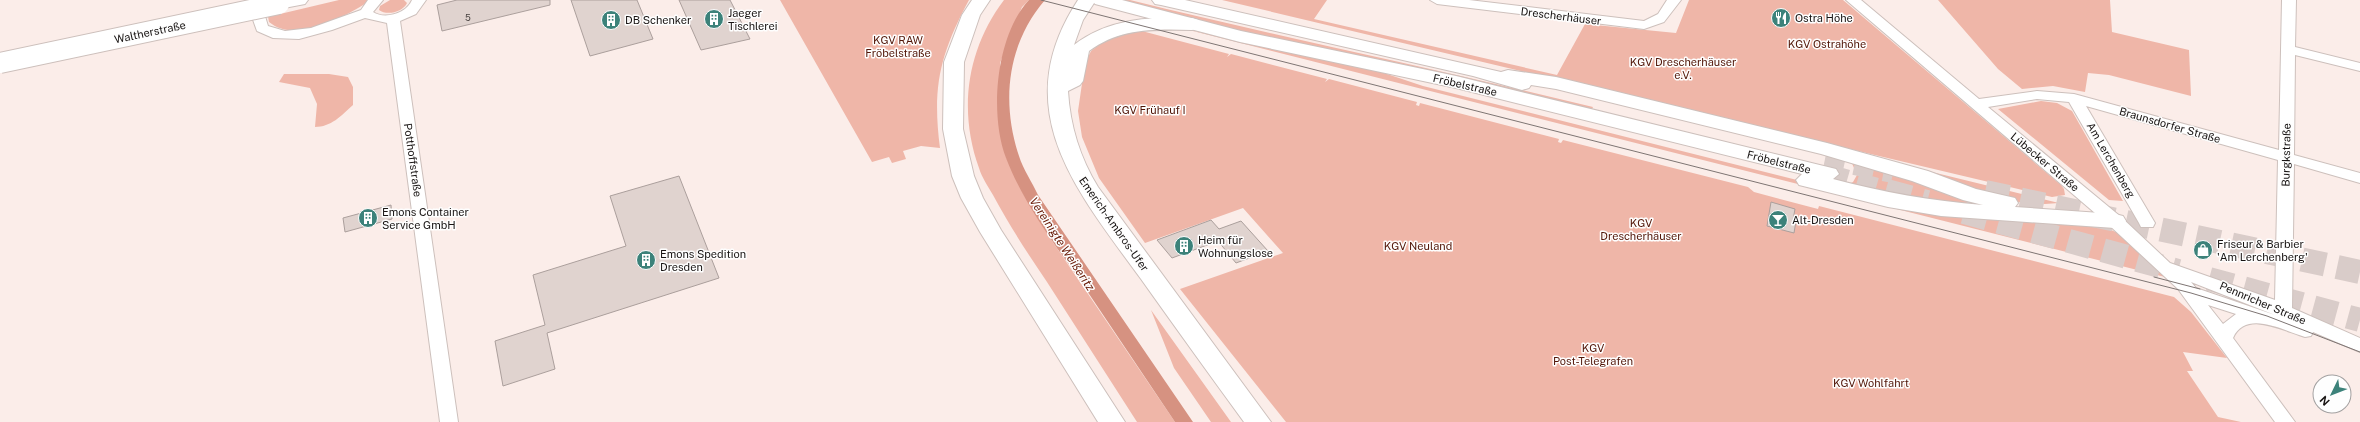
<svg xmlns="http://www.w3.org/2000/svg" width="2360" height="422" font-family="'Public Sans',sans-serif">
	<rect width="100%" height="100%" fill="#fbede9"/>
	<path fill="#efb6a8" d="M265 0 280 14 339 0H371C346 16 297 45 269 22Z
		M390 0H404L407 3C403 12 387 16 379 10L380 6Z
		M780 0H969C940 54 932 87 940 148L921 146 903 151 906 159 892 163 889 157 872 162Z
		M1004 0H1029L1022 7 1000 63 1006 157 1024 195 1052 241 1175 422H1137C1107 375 1077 329 1047 282 1028 254 1009 225 993 195 988 186 982 178 979 168 958 110 967 49 1004 0Z
		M1123 0H1130C1284 38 1439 69 1593 107L1591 111 1298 45 1121 2Z
		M1222 0H1327L1314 19 1557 75 1585 24 1676 33 1689 0H1843L2061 185 2064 189 2065 195 2052 197Z
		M1938 0H2110L2112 32 2189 50 2191 96 2109 75 2088 73 2085 92 2053 86 2022 89 1998 69Z
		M1185 29 1381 72 1423 86 1869 198 2098 224 2120 234 2165 277Z
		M1138 30 1229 54 1227 57 1231 54 1327 79 1325 82 1329 79 1417 102 1416 105 1419 106 1420 103 1559 139 1558 142 1561 143 1563 140 1748 187 1754 192 1818 209 1819 206 2174 297 2191 312 2227 358 2183 352 2193 371H2187L2218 417 2241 422H1286L1180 289 1283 253 1243 208 1145 243 1099 178 1082 137 1078 111 1085 63 1091 51 1104 41Z
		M284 74H329L348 77 353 87V105C341 116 331 127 315 127L317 104 310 88 279 82Z
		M2041 101 2057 103 2072 111 2123 201 2109 200 1998 109Z
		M1838 149 2059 203 2045 204 2016 202Z
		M1851 161 2011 206 2027 209 1955 207 1845 186 1853 182 1857 175Z
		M1151 310 1231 422H1211L1174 368Z"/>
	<path fill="#d69281" d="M1029 0H1045C1007 44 1001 102 1019 156 1023 169 1032 182 1038 195L1193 422H1175C1143 374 1111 327 1079 279 1052 241 1023 202 1006 158 989 114 996 35 1029 0Z"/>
	<path fill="#e0d3cf" stroke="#ab9f9c" d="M457 0H550V5L442 31 437 5Z
		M571 0H637L653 39 590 56Z
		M679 0H730L750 39 701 50Z
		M679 176 719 278 547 333 555 369 503 386 495 341 545 325 533 275 626 246 610 196Z
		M1771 202 1795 209 1793 220 1796 221 1794 233 1767 226Z
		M391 205 392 219 345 232 343 218Z
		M1211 220 1219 229 1241 221 1268 251 1236 263 1218 241 1172 258 1157 240Z"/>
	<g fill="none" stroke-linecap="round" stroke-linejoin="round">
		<path stroke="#d9ccc9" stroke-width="20" stroke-dasharray="20 10" stroke-linecap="butt" d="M1825 159 1893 173
			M1828 174 1891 192"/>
		<path stroke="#d9ccc9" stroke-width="24" stroke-dasharray="24 12" stroke-linecap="butt" d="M1887 191 1927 202
			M1985 192 2360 272
			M1964 212 2178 271
			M2209 279 2360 320"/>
		<defs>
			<path id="street" d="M246 0H260L268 26 285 31 311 28 361 10 368 0H383L373 12C385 20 407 13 412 0H426L416 14 400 21 458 422H440L387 23 365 18 332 30 299 39 273 38 257 31Z
				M1430 0H1469L1644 21 1658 14 1667 0H1681L1664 22 1644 29 1437 4Z
				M1846 0H1861L1979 99 2037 91 2074 94 2279 150 2282 0H2296L2295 47 2360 63V71L2295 55 2294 155 2360 173V183L2294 164 2292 308 2360 338V352L2313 332 2311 336 2305 337C2284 331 2246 309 2233 338L2295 422H2275L2178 289 2109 225ZM2037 99 2069 102 2139 223 2141 227H2153L2155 223 2086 106 2278 160 2275 300 2170 263 2121 217 1988 107ZM2191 282 2275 315 2196 288ZM2208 305 2236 314 2223 324Z"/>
			<path id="secondary" d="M273 0H308L305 4 279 9 273 8 270 4Z
				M972 0H990L980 15 964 62 963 129 974 176 983 198 1001 230 1125 422H1098L980 232 961 198 952 176 943 129 944 62 962 15Z
				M1078 0H1096L1083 20 1074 45C1109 18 1150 17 1192 18L1198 20 1201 24 1198 28 1192 30C1155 29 1120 28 1089 51L1083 81 1080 85 1068 91C1070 125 1080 158 1098 187L1271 422H1244C1209 374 1175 327 1141 279 1077 191 1006 110 1078 0Z"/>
			<path id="primary" d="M1092 0H1122L1241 31 1456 76 1836 169 1839 174 1833 179C1883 192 1931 201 1983 205L1963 200 1912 181 1821 154 1556 89 1531 85 1529 88 1522 90 1473 76 1161 5 1155 4 1152 0H1185L1501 72 1508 70 1556 77 1827 143 1928 171 1976 189 2015 198 2018 203 2015 207 2115 214 2123 216 2126 221 2123 226 2115 228 1941 216 1888 207 1799 185 1796 180 1802 174 1456 88 1240 42 1095 4Z"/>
		</defs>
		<use href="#street" stroke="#cdc0bc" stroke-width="2"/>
		<use href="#secondary" stroke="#cdc0bc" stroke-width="2"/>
		<use href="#primary" stroke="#cdc0bc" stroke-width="2"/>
		<use href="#street" fill="#fff" fill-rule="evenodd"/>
		<use href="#secondary" fill="#fff" fill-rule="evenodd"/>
		<use href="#primary" fill="#fff" fill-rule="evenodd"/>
		<path stroke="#7e7573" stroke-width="1" d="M1041 0 2191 293 2267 316 2360 352
			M2154 277 2200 289"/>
		<defs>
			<path id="secondary-bridge" d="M0 63 279 4"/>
		</defs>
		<use href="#secondary-bridge" stroke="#cdc0bc" stroke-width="22" stroke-linecap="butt"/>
		<use href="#secondary-bridge" stroke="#fff" stroke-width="20"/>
	</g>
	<defs>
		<symbol id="restaurant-disc" viewBox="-11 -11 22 22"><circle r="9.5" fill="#3c827a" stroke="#fefefe"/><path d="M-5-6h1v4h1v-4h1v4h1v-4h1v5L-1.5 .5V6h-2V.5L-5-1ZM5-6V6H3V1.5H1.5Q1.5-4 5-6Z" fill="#fff"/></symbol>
		<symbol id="building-disc" viewBox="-11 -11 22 22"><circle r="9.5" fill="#3c827a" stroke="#fefefe"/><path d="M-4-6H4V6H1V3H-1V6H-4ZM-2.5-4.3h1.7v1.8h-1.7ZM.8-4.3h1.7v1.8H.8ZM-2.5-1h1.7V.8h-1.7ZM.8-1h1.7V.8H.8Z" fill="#fff"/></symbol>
		<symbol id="bar-disc" viewBox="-11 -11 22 22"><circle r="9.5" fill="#3c827a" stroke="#fefefe"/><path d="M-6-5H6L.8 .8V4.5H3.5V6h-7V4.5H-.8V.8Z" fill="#fff"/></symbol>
		<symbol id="shop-disc" viewBox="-11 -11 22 22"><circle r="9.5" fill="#3c827a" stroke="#fefefe"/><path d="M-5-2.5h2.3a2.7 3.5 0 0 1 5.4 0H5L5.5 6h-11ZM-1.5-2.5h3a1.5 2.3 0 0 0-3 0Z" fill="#fff"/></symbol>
	</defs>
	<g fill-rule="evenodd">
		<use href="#restaurant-disc" x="1770" y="7" width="22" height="22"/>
		<use href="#building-disc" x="703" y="8" width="22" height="22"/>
		<use href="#building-disc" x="600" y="9" width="22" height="22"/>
		<use href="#building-disc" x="357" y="207" width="22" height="22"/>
		<use href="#bar-disc" x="1767" y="209" width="22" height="22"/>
		<use href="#building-disc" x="1173" y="235" width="22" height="22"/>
		<use href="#shop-disc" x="2192" y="239" width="22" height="22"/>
		<use href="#building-disc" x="635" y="249" width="22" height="22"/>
	</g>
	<g text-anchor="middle" stroke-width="3" stroke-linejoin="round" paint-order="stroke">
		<g font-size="9" fill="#494341">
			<text x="468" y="21">5</text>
		</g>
		<g font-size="11" fill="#171312" stroke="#fefefe" text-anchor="start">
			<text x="728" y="17">Jaeger<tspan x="728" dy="13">Tischlerei</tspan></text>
			<text x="1795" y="22">Ostra Höhe</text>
			<text x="625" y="24">DB Schenker</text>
			<text x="382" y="216">Emons Container<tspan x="382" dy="13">Service GmbH</tspan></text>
			<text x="1792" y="224">Alt-Dresden</text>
			<text x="1198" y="244">Heim für<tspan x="1198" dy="13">Wohnungslose</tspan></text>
			<text x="2217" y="248">Friseur &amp; Barbier<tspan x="2217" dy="13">'Am Lerchenberg'</tspan></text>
			<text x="660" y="258">Emons Spedition<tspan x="660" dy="13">Dresden</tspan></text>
		</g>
		<g font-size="11" fill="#171312" stroke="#fefefe">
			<text transform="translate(1561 16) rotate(7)" y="4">Drescherhäuser</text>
			<text transform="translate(150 32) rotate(-12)" y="4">Waltherstraße</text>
			<text transform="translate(1465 85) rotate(13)" y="4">Fröbelstraße</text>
			<text transform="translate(2170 125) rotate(16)" y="4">Braunsdorfer Straße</text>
			<text transform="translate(2286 155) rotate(-89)" y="4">Burgkstraße</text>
			<text transform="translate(413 160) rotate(82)" y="4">Potthoffstraße</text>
			<text transform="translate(2111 160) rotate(60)" y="4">Am Lerchenberg</text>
			<text transform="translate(1779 162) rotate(14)" y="4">Fröbelstraße</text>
			<text transform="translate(2045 162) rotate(40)" y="4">Lübecker Straße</text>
			<text transform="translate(1114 224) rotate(55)" y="4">Emerich-Ambros-Ufer</text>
			<text transform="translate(2263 303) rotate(23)" y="4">Pennricher Straße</text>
		</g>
		<g font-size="11" fill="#511507" stroke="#fefefe">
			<text x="898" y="44">KGV RAW<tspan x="898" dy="13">Fröbelstraße</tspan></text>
			<text x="1827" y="48">KGV Ostrahöhe</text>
			<text x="1683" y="66">KGV Drescherhäuser<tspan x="1683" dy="13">e.V.</tspan></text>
			<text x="1150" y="114">KGV Frühauf I</text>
			<text x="1641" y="227">KGV<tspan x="1641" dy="13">Drescherhäuser</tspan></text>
			<text x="1418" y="250">KGV Neuland</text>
			<text x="1593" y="352">KGV<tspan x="1593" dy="13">Post-Telegrafen</tspan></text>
			<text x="1871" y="387">KGV Wohlfahrt</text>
		</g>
		<g font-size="12" font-style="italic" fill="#671804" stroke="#fefefe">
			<text transform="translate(1062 244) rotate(57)" y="4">Vereinigte Weißeritz</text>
		</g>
	</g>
	<g transform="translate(2332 394) rotate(227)"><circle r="19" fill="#fefefe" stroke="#a2a0a0"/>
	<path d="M0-3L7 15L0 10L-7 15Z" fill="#3c827a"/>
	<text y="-6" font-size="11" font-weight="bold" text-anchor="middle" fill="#171312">N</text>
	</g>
</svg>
